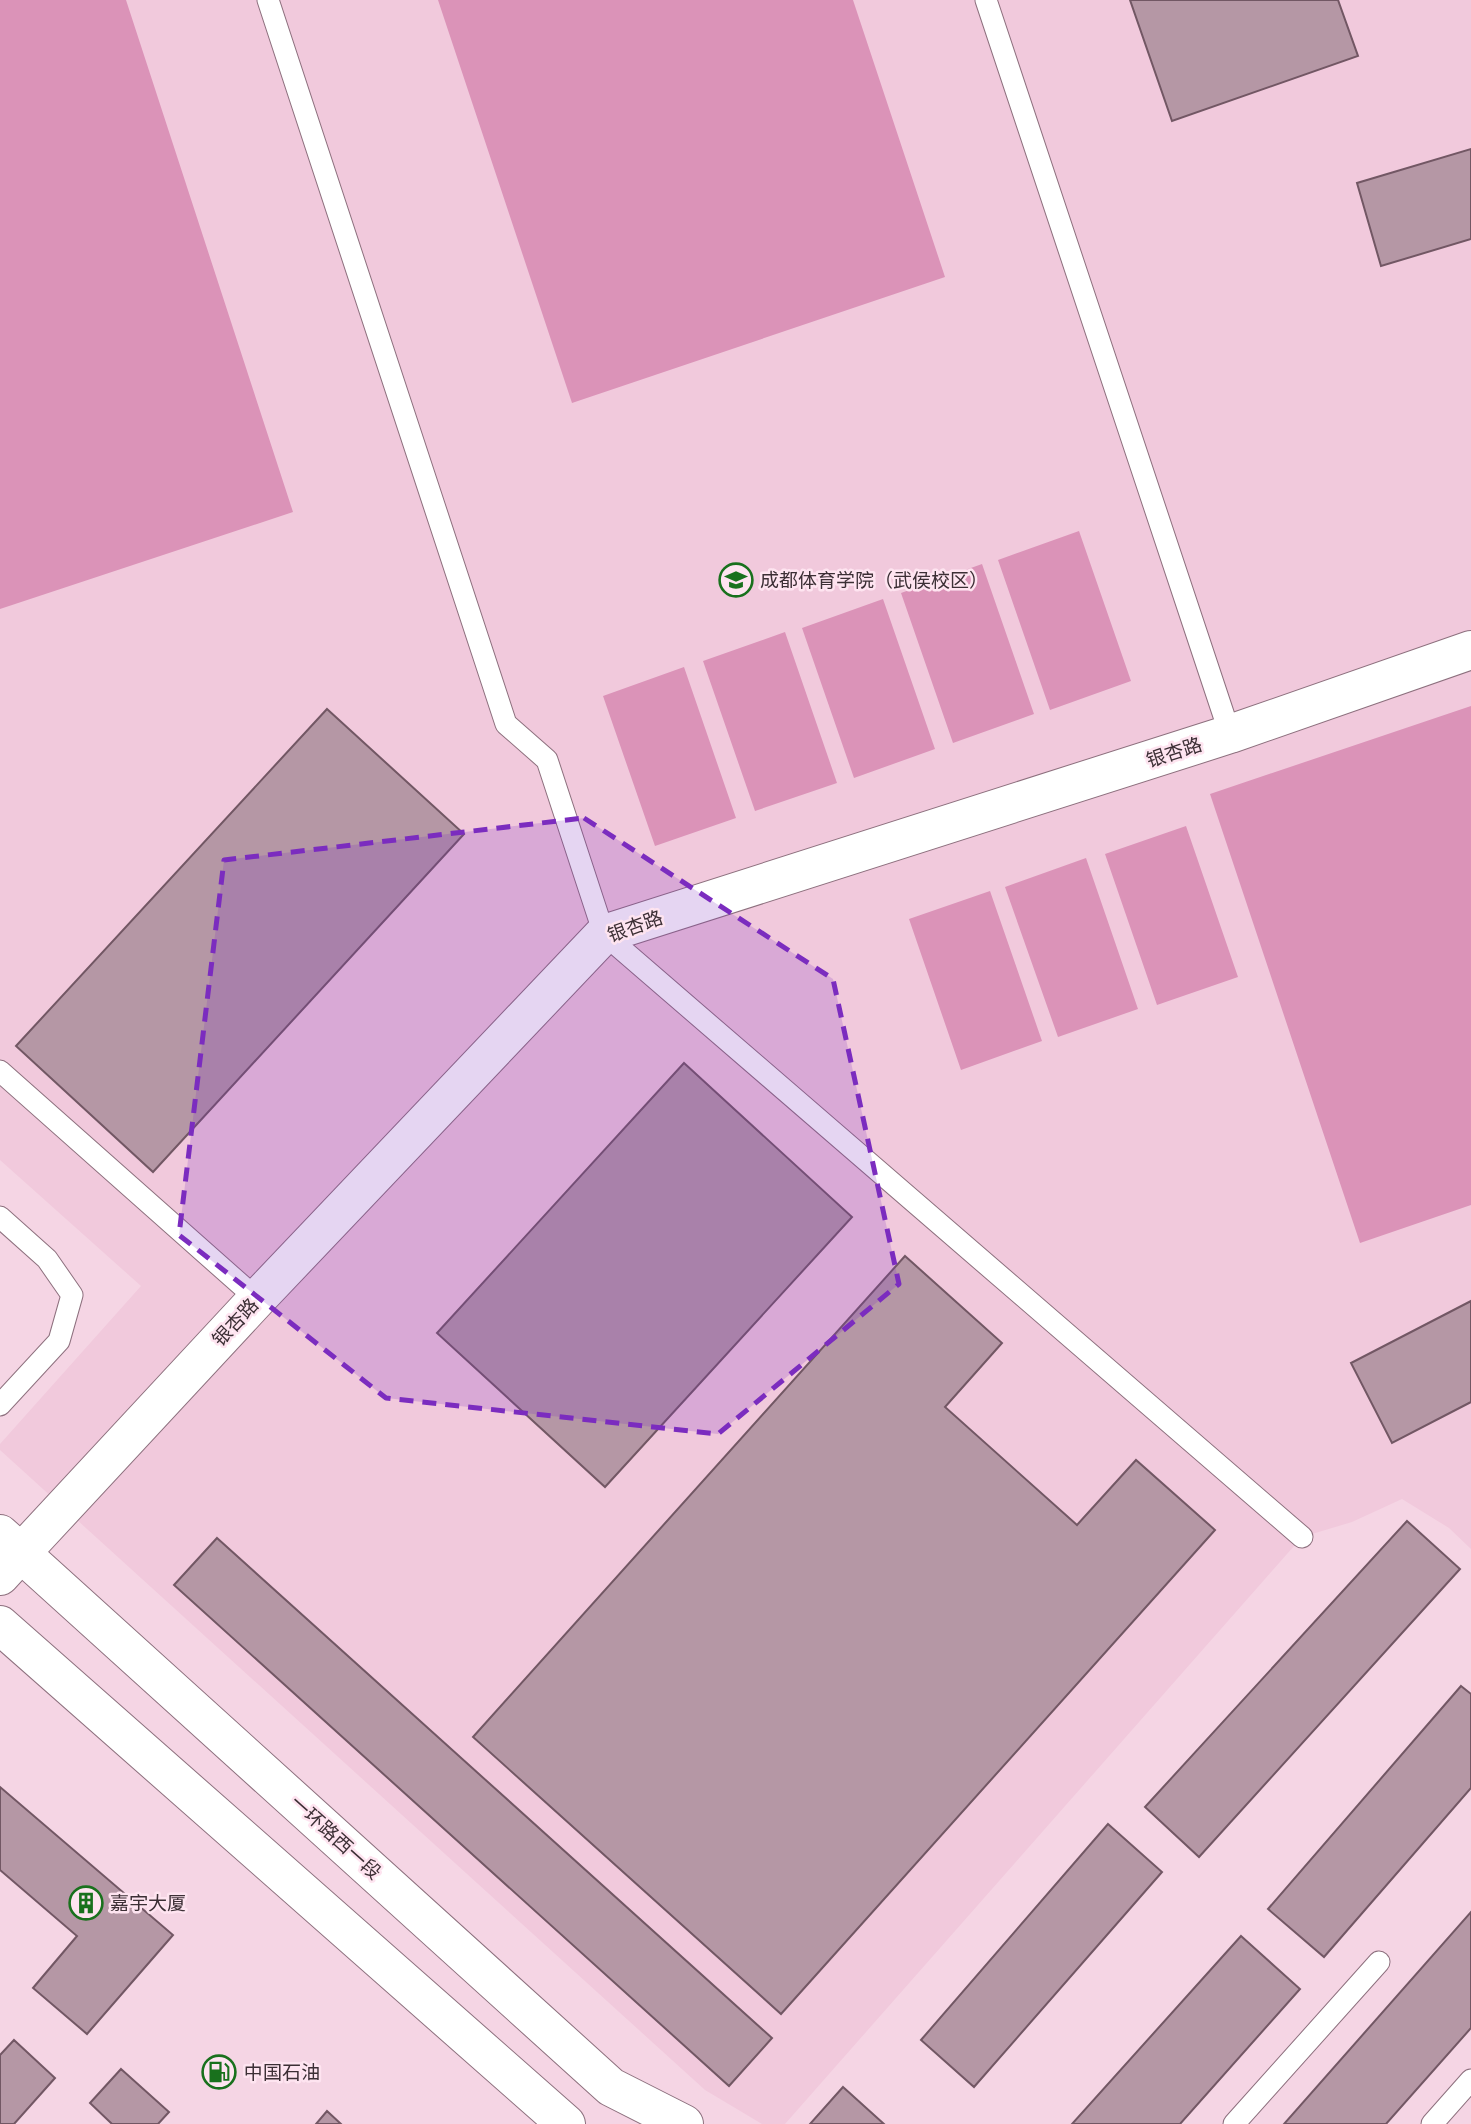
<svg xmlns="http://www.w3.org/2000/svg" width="1471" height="2124" font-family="'Exo 2','Noto Sans SC',sans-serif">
	<rect width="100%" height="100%" fill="#f5d5e4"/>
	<path fill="#f1c9dc" d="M0 0H1471V1549L1449 1528 1402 1499 1352 1522 1302 1537 785 2124H762L705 2090 0 1450V1444L141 1286 0 1160Z"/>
	<path fill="#db93b8" d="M0 0H126L293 512 0 609Z
		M438 0H853L945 277 572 403Z
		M1079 531 1131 681 1050 710 998 560Z
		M982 564 1034 714 953 743 901 593Z
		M883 599 935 749 854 778 802 628Z
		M785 632 837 783 755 811 703 661Z
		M684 667 736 818 655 846 603 696Z
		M1471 706V1205L1360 1243 1210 794Z
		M1186 826 1238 977 1157 1005 1105 854Z
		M1086 858 1138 1009 1058 1037 1005 887Z
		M990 891 1042 1041 961 1070 909 919Z"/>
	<path fill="#b597a5" stroke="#725764" stroke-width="2" d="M1130 0H1338L1358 56 1172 121Z
		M1471 149V239L1381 266 1357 183Z
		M327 709 464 834 153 1172 16 1046Z
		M684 1063 852 1217 605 1487 437 1333Z
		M905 1256 1002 1343 945 1407 1077 1525 1136 1460 1215 1530 781 2014 473 1737Z
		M1471 1301V1402L1392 1443 1351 1363Z
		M1407 1521 1460 1569 1199 1857 1145 1807Z
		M217 1538 772 2038 729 2086 174 1585Z
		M1461 1686 1471 1694V1788L1324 1957 1268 1909Z
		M0 1787 173 1935 87 2034 33 1988 77 1936 0 1870Z
		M1108 1824 1162 1872 974 2087 921 2040Z
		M1471 1912V2028L1386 2124H1284Z
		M1241 1936 1300 1989 1180 2124H1072Z
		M14 2040 55 2078 14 2124H0V2055Z
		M121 2069 169 2112 158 2124H112L90 2103Z
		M843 2087 884 2124H810Z
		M327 2111 341 2124H316Z"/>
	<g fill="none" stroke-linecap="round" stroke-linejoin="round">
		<defs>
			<path id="service" d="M268 0 506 724 547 760 604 934 1302 1537
				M986 0 1230 734
				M0 1071 257 1299
				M0 1217 47 1259 72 1295 59 1341 0 1405
				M1234 2124 1379 1962
				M1432 2124 1471 2080"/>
			<path id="minor" d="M22 1552 257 1299 604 934 1230 734 1471 650"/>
			<path id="tertiary" d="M0 1576 22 1552"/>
			<path id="primary" d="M0 1534 611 2087 684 2124
				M0 1625 566 2124"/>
		</defs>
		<use href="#service" stroke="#8d707e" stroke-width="23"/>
		<use href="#minor" stroke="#8d707e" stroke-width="40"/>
		<use href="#tertiary" stroke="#8d707e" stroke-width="40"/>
		<use href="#primary" stroke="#8d707e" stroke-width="40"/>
		<use href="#service" stroke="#fff" stroke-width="21"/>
		<use href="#minor" stroke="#fff" stroke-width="38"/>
		<use href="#tertiary" stroke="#fff" stroke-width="38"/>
		<use href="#primary" stroke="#fff" stroke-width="38"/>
	</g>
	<path fill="#7b2cbf" fill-opacity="0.2" stroke="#7b2cbf" stroke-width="5" stroke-dasharray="14 9" stroke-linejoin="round" d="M584 818 833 979 899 1284 718 1434 386 1398 179 1235 224 860Z"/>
	<defs>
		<symbol id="university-ring" viewBox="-11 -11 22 22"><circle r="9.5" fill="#fee4f0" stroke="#19711d" stroke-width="1.5"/><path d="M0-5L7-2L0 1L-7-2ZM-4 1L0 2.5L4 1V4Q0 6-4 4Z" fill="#19711d"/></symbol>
		<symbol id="building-ring" viewBox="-11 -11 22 22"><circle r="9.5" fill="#fee4f0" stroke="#19711d" stroke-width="1.5"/><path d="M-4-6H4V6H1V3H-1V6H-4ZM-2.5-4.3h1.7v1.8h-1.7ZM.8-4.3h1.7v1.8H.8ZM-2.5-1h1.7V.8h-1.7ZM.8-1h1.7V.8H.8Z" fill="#19711d"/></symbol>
		<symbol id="fuel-ring" viewBox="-11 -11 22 22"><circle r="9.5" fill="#fee4f0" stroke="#19711d" stroke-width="1.5"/><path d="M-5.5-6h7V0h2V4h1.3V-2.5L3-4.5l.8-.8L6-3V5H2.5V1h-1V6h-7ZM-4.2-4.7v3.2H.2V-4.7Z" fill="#19711d"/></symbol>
	</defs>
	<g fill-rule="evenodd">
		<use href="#university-ring" x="717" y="561" width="38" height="38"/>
		<use href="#building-ring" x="67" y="1884" width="38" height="38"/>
		<use href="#fuel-ring" x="200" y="2053" width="38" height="38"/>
	</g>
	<g text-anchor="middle" stroke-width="5" stroke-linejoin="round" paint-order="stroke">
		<g font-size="19" fill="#3c2f35" stroke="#fee4f0" text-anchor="start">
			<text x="760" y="587">成都体育学院（武侯校区）</text>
			<text x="110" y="1910">嘉宇大厦</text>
			<text x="244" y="2079">中国石油</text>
		</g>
		<g font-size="19" fill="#3c2f35" stroke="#fee4f0">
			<text transform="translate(1174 752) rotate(-18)" y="7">银杏路</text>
			<text transform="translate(635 926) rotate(-20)" y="7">银杏路</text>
			<text transform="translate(235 1322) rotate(-47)" y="7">银杏路</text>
			<text transform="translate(336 1837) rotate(42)" y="7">一环路西一段</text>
		</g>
	</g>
</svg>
